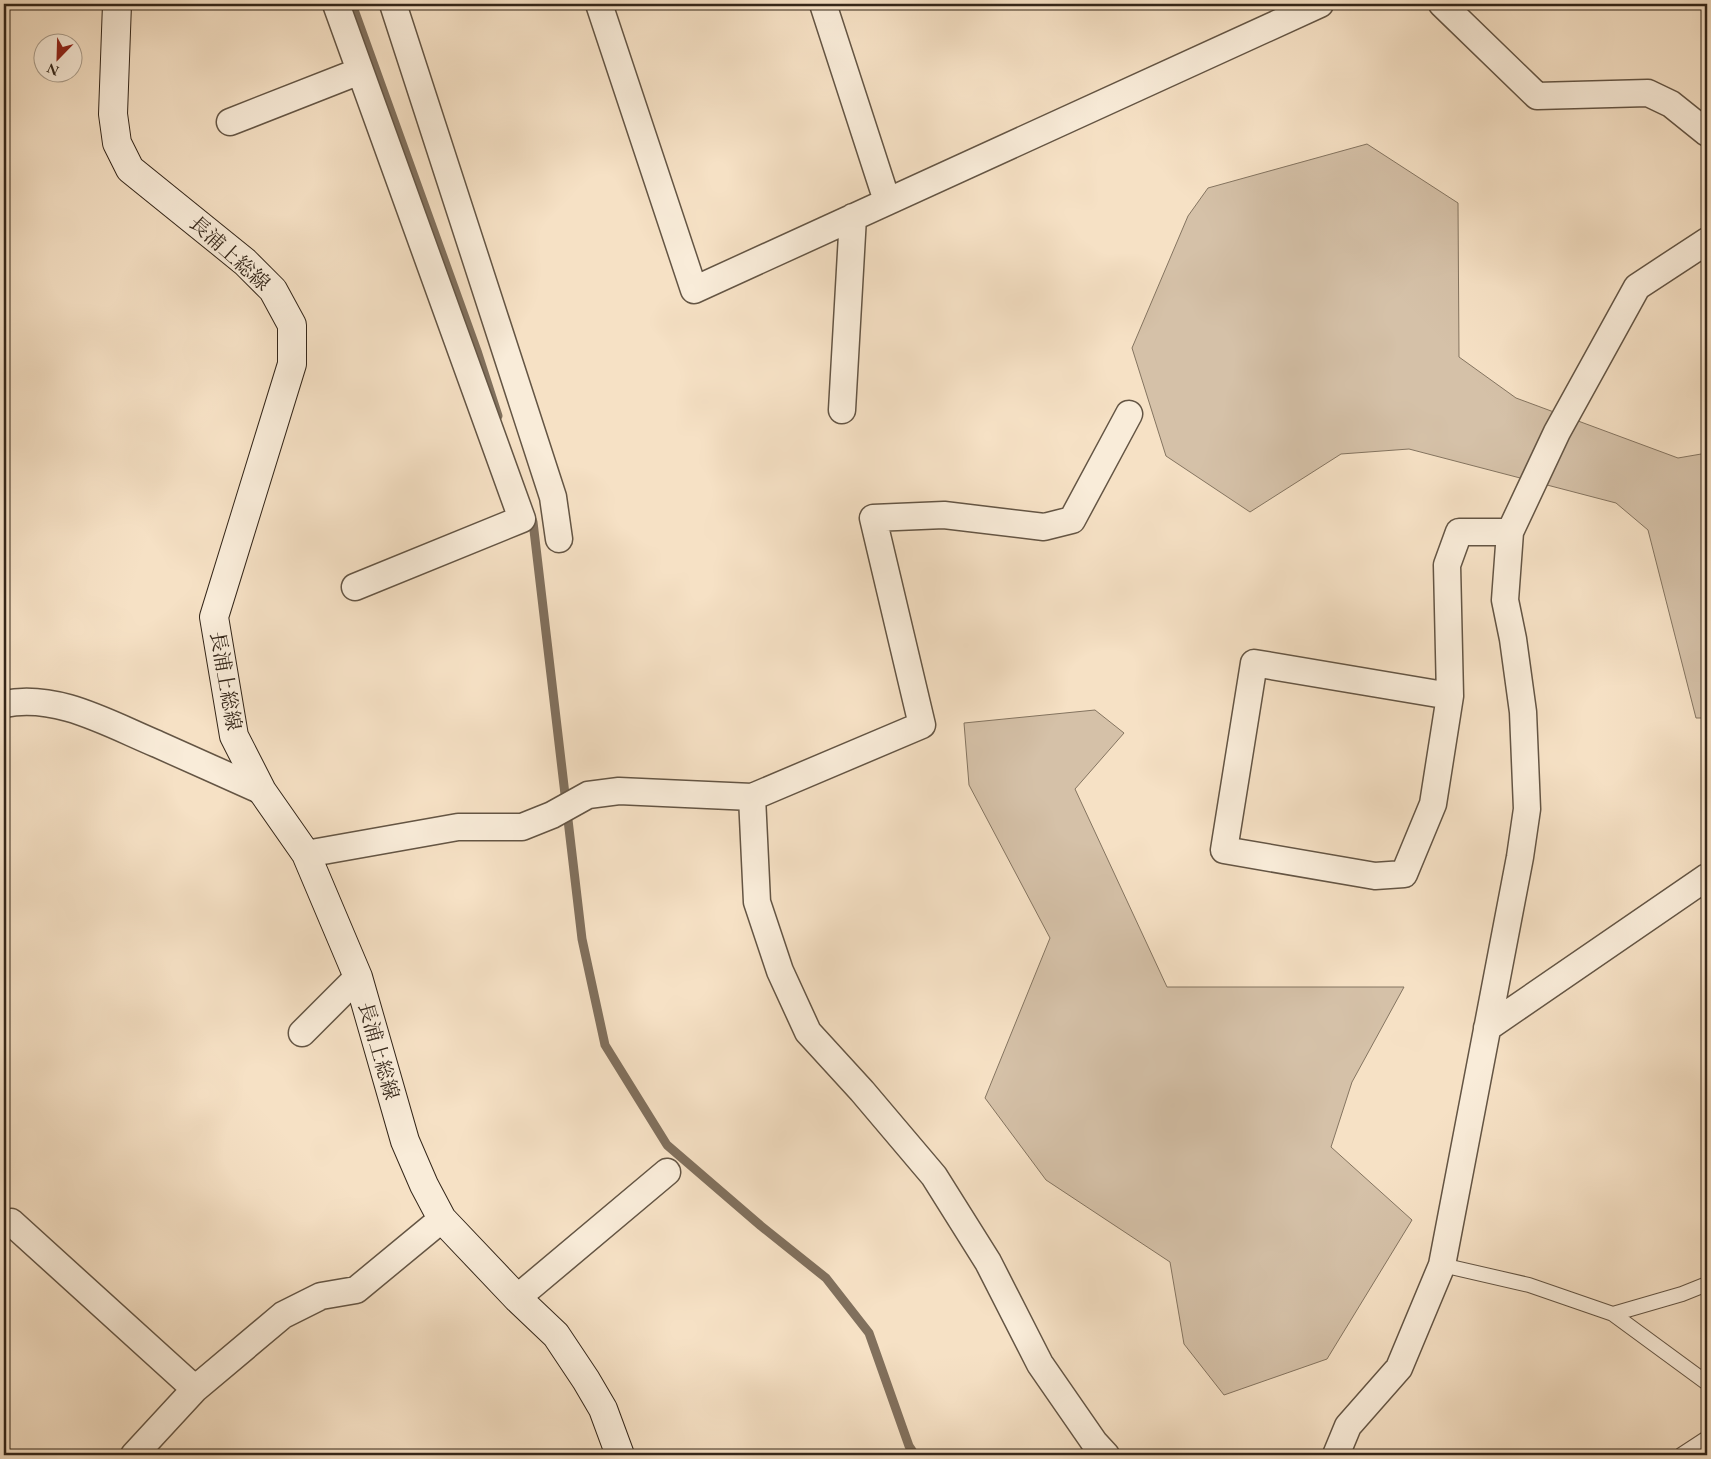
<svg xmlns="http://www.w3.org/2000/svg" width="1711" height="1459" font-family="'EB Garamond','Noto Serif JP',serif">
	<rect width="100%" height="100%" fill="#f6e1c5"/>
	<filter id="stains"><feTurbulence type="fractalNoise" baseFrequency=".004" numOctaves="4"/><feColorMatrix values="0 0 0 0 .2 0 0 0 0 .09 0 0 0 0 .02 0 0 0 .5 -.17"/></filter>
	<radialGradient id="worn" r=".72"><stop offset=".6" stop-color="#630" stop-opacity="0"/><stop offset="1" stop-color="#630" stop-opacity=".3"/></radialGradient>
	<path fill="#d5c1a8" stroke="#847460" d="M1367 144 1458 203 1459 357 1516 398 1678 458 1707 453V718H1696L1648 530 1616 503 1409 449 1341 454 1250 512 1166 456 1132 348 1188 216 1208 188Z
		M1095 710 1124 733 1075 789 1167 987H1404L1352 1082 1331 1147 1412 1220 1327 1359 1224 1395 1184 1344 1170 1262 1046 1180 985 1098 1050 938 969 785 964 723Z"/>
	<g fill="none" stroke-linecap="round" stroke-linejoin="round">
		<path stroke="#81705d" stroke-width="9" d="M352 4 477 351 498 416
			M530 514 533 522 582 939 605 1045 667 1145 761 1226 826 1278 869 1333 909 1446 915 1455"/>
		<defs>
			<path id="lane" d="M1442 1265 1529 1285 1613 1314 1707 1383
				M1613 1314 1682 1294 1707 1284
				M1681 1455 1707 1438"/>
			<path id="street" d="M336 4 522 519 355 587
				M393 4 553 497 559 539
				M599 4 694 290 1320 4
				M823 4 887 201
				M1442 4 1537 96 1648 93 1671 104 1707 133
				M230 122 360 71
				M842 410 853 217
				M1450 696 1254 663 1224 850 1375 876 1404 874 1433 804 1450 696 1447 565 1459 532H1510
				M4 704C57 693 109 724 157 744 192 760 227 775 262 791
				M752 797 757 902 780 971 808 1032 862 1091 934 1176 988 1262 1040 1364 1094 1442 1106 1455
				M306 854 458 827H522L552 815 588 795 619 791 752 797 922 725 873 518 944 515 1044 527 1072 520 1129 414
				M1487 1028 1707 877
				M302 1033 358 977
				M4 1224 11 1222 195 1389
				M517 1298 667 1172
				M134 1455 195 1389 283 1315 321 1296 356 1290 442 1219
				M1336 1455 1348 1426 1399 1368 1442 1265 1520 857 1527 809 1523 712 1513 639 1505 600 1510 532 1557 432 1637 287 1707 241"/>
			<path id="secondary" d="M117 4 113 114 117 143 130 169 245 262 273 290 292 325V364L214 617 234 736 262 791 306 854 358 977 405 1141 424 1185 442 1219 517 1298 556 1335 586 1380 603 1409 620 1455"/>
		</defs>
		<use href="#lane" stroke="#645544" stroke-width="16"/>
		<use href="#street" stroke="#645544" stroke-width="29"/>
		<use href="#secondary" stroke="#342619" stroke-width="30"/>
		<use href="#lane" stroke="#f9ecd9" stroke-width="14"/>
		<use href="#street" stroke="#f9ecd9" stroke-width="26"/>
		<use href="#secondary" stroke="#f9ecd9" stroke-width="28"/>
	</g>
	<g text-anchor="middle" stroke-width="4" stroke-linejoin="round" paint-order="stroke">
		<g font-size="20" fill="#342619" stroke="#f9ecd9">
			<text transform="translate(230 253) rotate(42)" y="7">長浦上総線</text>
			<text transform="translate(226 681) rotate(80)" y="7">長浦上総線</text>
			<text transform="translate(379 1051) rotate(74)" y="7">長浦上総線</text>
		</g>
	</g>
	<rect width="1711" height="1459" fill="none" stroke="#f6e1c5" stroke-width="20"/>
	<rect x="5" y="5" width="1701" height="1449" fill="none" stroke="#342619" stroke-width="2.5"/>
	<rect x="10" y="10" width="1691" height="1439" fill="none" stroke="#342619"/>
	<g transform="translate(58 58) rotate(203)"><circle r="24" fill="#f9ecd9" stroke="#aa9d8c"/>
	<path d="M0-4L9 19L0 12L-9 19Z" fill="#8f2418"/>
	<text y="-8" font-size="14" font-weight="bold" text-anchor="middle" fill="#342619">N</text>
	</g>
	<rect width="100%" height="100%" filter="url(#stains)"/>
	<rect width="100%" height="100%" fill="url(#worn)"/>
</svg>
